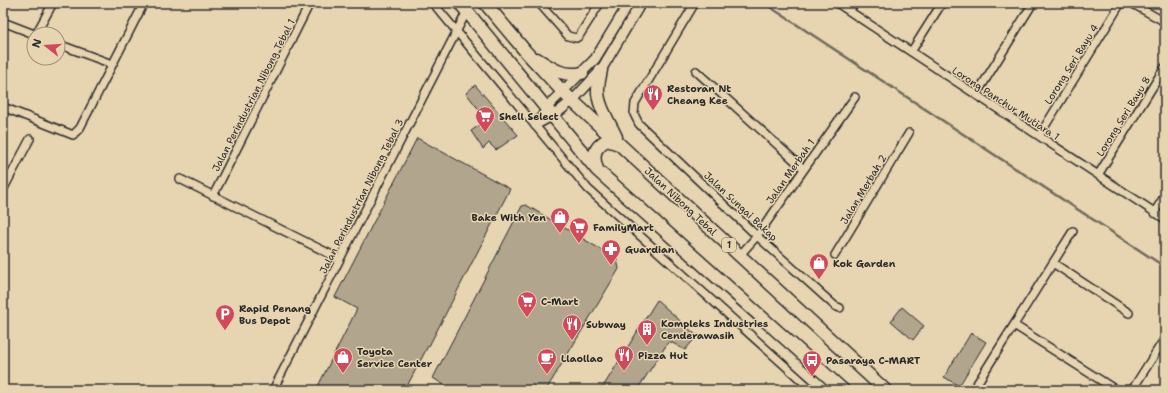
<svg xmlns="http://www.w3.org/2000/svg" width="1168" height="393" font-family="'Shantell Sans',sans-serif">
	<rect width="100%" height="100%" fill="#e7d5b2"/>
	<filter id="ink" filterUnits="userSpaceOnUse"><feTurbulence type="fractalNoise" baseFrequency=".025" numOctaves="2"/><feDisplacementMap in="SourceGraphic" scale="8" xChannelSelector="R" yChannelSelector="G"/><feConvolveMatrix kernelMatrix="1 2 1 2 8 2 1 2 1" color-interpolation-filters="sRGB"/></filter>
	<g filter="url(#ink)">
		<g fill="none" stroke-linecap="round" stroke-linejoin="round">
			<path stroke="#6f695c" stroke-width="2.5" d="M764 3 1165 267"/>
		</g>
		<path fill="#b2a58d" stroke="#2b2b2b" d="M475 85 518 135 496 150 489 143 483 149 471 131 487 120 466 93Z
			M417 138 510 189 429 346H428L405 390H316L357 309 335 297Z
			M526 205 617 259 619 269 546 390H452L433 378 522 206Z
			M657 300 697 336 685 350 669 341 637 390H601Z
			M902 307 924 326 913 340 891 321Z
			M971 333 986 342 959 386 944 377Z"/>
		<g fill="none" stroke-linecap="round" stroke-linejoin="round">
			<defs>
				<path id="minor" d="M433 3 588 189 812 390
					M539 3 568 36 576 38 579 36 600 3
					M695 3 635 103 634 114 639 124 757 236 835 306 840 308
					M837 3 1165 219
					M1131 3 1165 22
					M849 11 855 3
					M3 22 34 34
					M36 34 53 3
					M58 44 112 64
					M911 52 942 3
					M696 71 804 169
					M976 95 1033 3
					M3 107 73 135 80 128 144 3
					M535 126 546 108
					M535 126 552 117
					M1039 136 1121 3
					M1098 175 1165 67
					M180 179 340 259
					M3 190 30 139
					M213 196 310 3
					M1154 213 1165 195
					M740 255 757 236 855 97
					M835 255 909 133
					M1053 263 1129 313
					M1014 325 1116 390
					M273 390 467 11
					M973 390 1073 231
					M1132 390 1165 338"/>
				<path id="tertiary" d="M546 108 595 59 629 3
					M552 117 573 100 601 70 641 3"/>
				<path id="trunk" d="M460 3 597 170 843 390
					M485 3 526 52 563 92 885 390
					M537 59C553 69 563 77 582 73
					M601 70C600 76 598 83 598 89 597 105 610 123 616 137
					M597 169C592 156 594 147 607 140L619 144"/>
			</defs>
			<use href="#minor" stroke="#2b2b2b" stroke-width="10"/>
			<use href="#tertiary" stroke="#2b2b2b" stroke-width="12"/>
			<use href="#trunk" stroke="#2b2b2b" stroke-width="15"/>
			<use href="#minor" stroke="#e7d5b2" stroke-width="7"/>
			<use href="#tertiary" stroke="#e7d5b2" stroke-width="9"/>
			<use href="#trunk" stroke="#e7d5b2" stroke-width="12"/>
		</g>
	</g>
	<defs>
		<symbol id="restaurant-pin" viewBox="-11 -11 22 30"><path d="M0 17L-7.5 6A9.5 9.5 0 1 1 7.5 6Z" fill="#d1495b" stroke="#e7d5b2"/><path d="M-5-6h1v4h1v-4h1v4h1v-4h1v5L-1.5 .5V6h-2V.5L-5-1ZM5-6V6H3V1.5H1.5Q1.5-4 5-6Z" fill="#fff"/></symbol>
		<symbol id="supermarket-pin" viewBox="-11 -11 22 30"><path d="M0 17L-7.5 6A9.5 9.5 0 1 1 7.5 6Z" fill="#d1495b" stroke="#e7d5b2"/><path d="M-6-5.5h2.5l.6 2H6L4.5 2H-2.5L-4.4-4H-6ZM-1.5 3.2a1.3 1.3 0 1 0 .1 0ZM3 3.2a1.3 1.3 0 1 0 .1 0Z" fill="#fff"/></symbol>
		<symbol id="shop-pin" viewBox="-11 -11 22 30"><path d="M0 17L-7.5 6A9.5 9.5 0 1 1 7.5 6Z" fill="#d1495b" stroke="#e7d5b2"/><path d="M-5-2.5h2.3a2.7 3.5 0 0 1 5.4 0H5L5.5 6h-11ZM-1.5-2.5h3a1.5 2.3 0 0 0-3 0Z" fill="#fff"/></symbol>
		<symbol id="pharmacy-pin" viewBox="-11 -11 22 30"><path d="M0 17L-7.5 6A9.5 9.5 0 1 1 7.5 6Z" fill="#d1495b" stroke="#e7d5b2"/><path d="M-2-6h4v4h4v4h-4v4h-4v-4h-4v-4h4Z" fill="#fff"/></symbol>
		<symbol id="parking-pin" viewBox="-11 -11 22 30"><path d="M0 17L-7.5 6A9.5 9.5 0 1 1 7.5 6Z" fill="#d1495b" stroke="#e7d5b2"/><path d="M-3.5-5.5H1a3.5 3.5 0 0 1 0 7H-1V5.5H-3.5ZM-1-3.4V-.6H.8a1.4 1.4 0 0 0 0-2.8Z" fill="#fff"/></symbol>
		<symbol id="building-pin" viewBox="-11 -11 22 30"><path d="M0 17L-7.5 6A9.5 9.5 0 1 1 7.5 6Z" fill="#d1495b" stroke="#e7d5b2"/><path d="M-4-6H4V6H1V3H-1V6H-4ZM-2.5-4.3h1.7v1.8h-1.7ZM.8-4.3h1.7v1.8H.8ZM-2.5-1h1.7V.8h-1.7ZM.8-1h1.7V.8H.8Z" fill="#fff"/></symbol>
		<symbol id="cafe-pin" viewBox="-11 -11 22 30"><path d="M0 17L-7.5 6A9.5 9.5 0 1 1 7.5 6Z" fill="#d1495b" stroke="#e7d5b2"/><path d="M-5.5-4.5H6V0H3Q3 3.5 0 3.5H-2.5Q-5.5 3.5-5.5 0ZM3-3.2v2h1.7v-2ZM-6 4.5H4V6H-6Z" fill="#fff"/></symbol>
		<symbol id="bus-pin" viewBox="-11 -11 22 30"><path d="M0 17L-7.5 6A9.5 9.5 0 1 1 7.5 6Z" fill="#d1495b" stroke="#e7d5b2"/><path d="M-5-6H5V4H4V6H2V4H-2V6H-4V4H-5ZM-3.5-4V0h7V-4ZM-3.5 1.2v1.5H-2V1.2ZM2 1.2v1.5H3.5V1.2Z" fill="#fff"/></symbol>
	</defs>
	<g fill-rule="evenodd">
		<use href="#restaurant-pin" x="642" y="83" width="22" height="30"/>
		<use href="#supermarket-pin" x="474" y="105" width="22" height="30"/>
		<use href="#shop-pin" x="549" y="206" width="22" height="30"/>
		<use href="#supermarket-pin" x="568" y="216" width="22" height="30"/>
		<use href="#pharmacy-pin" x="600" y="238" width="22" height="30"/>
		<use href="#shop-pin" x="808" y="252" width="22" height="30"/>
		<use href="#supermarket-pin" x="516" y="290" width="22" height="30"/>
		<use href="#parking-pin" x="214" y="303" width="22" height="30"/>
		<use href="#restaurant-pin" x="561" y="313" width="22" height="30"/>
		<use href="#building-pin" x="636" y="318" width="22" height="30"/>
		<use href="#restaurant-pin" x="613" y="344" width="22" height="30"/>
		<use href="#shop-pin" x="332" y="346" width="22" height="30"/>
		<use href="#cafe-pin" x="536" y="347" width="22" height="30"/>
		<use href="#bus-pin" x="801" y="349" width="22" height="30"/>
	</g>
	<g text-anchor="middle" stroke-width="3" stroke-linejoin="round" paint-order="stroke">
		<rect fill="#e7d5b2" stroke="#635e54" stroke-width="1" x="722" y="238" width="14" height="14" rx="3"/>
		<g font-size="9" font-weight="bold" fill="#2b2b2b">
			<text x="729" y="248">1</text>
		</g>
		<g font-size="10" fill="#2b2b2b" stroke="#e7d5b2">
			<text transform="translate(1071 64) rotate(-58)" y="4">Lorong Seri Bayu 4</text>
			<text transform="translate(253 95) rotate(-63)" y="4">Jalan Perindustrian Nibong Tebal 1</text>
			<text transform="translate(1006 103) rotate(33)" y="4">Lorong Panchur Mutiara 1</text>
			<text transform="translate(1123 116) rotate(-58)" y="4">Lorong Seri Bayu 8</text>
			<text transform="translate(790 171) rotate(-55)" y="4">Jalan Merbah 1</text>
			<text transform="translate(863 189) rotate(-59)" y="4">Jalan Merbah 2</text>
			<text transform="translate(361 196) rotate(-63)" y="4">Jalan Perindustrian Nibong Tebal 3</text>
			<text transform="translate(681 201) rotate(43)" y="4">Jalan Nibong Tebal</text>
			<text transform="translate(741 206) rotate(43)" y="4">Jalan Sungai Bakap</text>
		</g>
		<g font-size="10" font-weight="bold" fill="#2b2b2b" stroke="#e7d5b2" text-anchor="start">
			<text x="667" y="92">Restoran Nt<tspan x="667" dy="12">Cheang Kee</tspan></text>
			<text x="499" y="120">Shell Select</text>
			<text x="546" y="221" text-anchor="end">Bake With Yen</text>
			<text x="593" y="231">FamilyMart</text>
			<text x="625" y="253">Guardian</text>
			<text x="833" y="267">Kok Garden</text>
			<text x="541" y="305">C-Mart</text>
			<text x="239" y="312">Rapid Penang<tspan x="239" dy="12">Bus Depot</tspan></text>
			<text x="661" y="327">Kompleks Industries<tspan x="661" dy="12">Cenderawasih</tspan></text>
			<text x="586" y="328">Subway</text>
			<text x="357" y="355">Toyota<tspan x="357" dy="12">Service Center</tspan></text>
			<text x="638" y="359">Pizza Hut</text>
			<text x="561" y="362">Llaollao</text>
			<text x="826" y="364">Pasaraya C-MART</text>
		</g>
	</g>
	<rect width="1168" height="393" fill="none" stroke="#e7d5b2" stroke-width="16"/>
	<rect x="8" y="8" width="1152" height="377" fill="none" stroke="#2b2b2b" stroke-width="1.5" filter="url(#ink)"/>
	<g transform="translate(46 46) rotate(287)"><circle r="19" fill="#e7d5b2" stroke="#9c917c"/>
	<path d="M0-3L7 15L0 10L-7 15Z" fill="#d1495b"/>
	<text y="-6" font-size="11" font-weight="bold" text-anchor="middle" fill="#2b2b2b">N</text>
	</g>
</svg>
